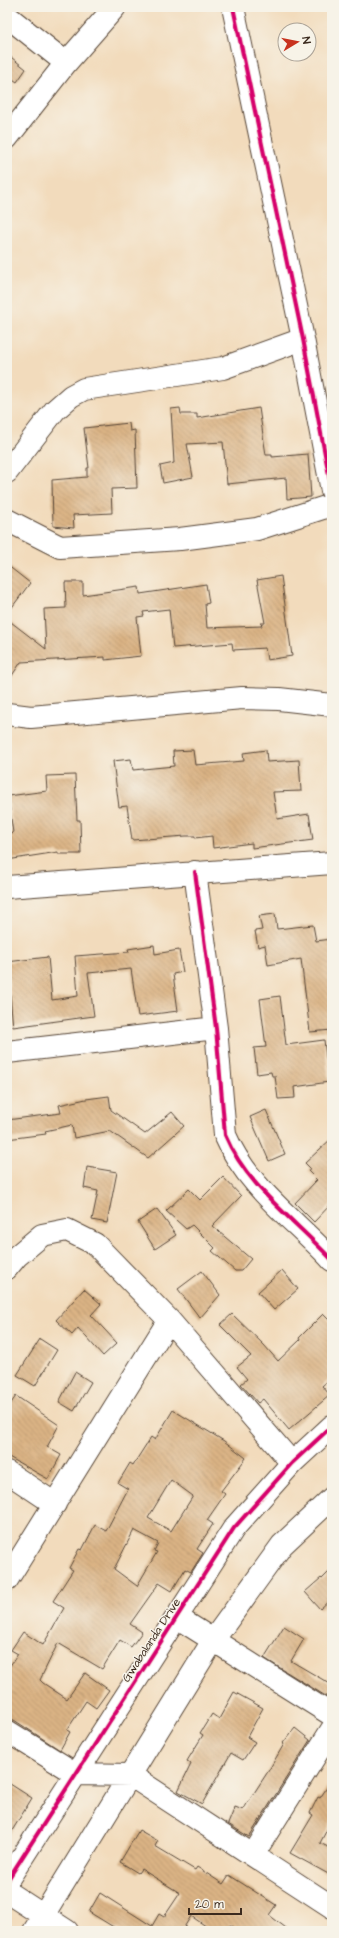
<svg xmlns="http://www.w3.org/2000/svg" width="339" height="1938" font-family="'Architects Daughter',sans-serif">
	<defs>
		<pattern id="building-back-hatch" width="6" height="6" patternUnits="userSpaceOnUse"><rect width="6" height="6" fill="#dbb485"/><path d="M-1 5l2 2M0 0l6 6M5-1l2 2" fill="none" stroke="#b3936c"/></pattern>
	</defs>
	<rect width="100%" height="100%" fill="#f7f3e8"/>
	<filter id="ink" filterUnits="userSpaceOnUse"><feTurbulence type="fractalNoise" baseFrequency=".025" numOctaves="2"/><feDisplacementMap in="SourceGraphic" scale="8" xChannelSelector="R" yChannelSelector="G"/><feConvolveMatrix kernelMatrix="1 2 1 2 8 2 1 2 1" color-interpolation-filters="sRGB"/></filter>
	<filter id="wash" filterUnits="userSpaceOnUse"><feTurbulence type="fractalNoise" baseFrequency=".012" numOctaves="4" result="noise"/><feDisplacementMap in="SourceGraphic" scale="16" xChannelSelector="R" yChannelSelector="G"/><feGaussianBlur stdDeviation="0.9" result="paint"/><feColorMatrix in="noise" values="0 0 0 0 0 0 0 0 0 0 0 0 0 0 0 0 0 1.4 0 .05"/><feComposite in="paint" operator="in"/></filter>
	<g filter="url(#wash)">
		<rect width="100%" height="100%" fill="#f2dbbc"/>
		<g id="blocks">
			<path fill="url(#building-back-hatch)" fill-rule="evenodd" d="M7 54 26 69 17 82 7 75Z
				M180 408 181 414H197V418L259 408 266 455H272V457L308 454 311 497 287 499 286 478 227 484 223 442 187 444 193 477 163 483 160 466 174 463 171 409Z
				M129 423 130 431 135 430 137 488 111 489 112 513 73 515 74 528 53 526 52 480 87 477V468H89L84 428Z
				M7 565 30 583 7 614Z
				M281 576 292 656 267 660 265 648 233 650 232 643 173 648 169 609 143 612 144 616 137 617 141 656 105 660V657L21 662 7 683V619L46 649 44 609 66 608 65 582H83V595L139 587 140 594 206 584 209 603 205 604 207 628 262 626 261 623H265L257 580Z
				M193 750 195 765 244 761 243 753 266 750 267 762 299 760 301 791 273 792 277 819 309 814 313 840 252 848V843L213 848 212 836 195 838V836H186L132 840 127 806 119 807 113 761 131 759 133 770 174 766 173 751Z
				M75 775 77 820H80L81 854H58V852L7 860V834L13 833 8 796 47 791 46 776Z
				M275 914 277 929 313 925 316 941 332 939V1030L310 1032 301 959 268 965 265 945 258 947 255 931 262 930 259 916Z
				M154 945 155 954 179 950 183 972 173 974 178 1011 138 1016 131 969 88 973 94 1016 13 1027 7 962 48 957 52 1000 78 996 75 956 129 952 128 949Z
				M280 996 286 1045 324 1040 329 1082 294 1087 295 1098 278 1099 275 1076H272L271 1072 257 1074 254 1048 266 1047 260 999Z
				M109 1096 111 1110 145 1134 172 1112 184 1126 148 1158 110 1131 74 1138 72 1125 45 1131 46 1134 7 1139V1120L61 1113 59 1105 86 1099Z
				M266 1110 285 1154 269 1161 250 1117Z
				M332 1138V1203L314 1222 295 1203 317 1180 308 1171 310 1168 305 1163Z
				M87 1167 117 1172 107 1223 92 1220 98 1191 84 1188Z
				M223 1177 241 1196 212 1226 251 1259 241 1271H235L212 1251 215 1248 192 1225 186 1229 166 1211 189 1189 200 1200Z
				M157 1209 176 1235 155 1249 138 1222Z
				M282 1270 298 1289 274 1310 258 1292Z
				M202 1271 220 1295 200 1318 178 1289Z
				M84 1289 101 1304 91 1315 117 1343 103 1356 78 1328 72 1335 56 1320Z
				M232 1314 264 1345 278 1361 300 1340 299 1338 323 1314 332 1323V1377L322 1386 330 1395 289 1430 263 1399 258 1403 241 1384 247 1379 237 1367 251 1356 220 1325Z
				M40 1339 57 1350 35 1386 17 1375Z
				M75 1372 91 1382 74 1411 59 1402Z
				M16 1396 59 1425 47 1447 61 1455 48 1479 7 1456V1409Z
				M173 1410 224 1441 246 1458 221 1491 225 1494 207 1520 213 1524 197 1549 203 1553 191 1572 185 1569 172 1591 159 1583 130 1624 142 1632 131 1647 120 1640 102 1669 58 1643 40 1680 43 1683 67 1699 85 1673 109 1690 96 1708 86 1701 67 1730 70 1732 60 1750 14 1720 7 1719V1670L18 1654 11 1650 23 1632 43 1645 64 1608 53 1601 73 1570 69 1568 79 1549 82 1550 95 1525 106 1531 128 1489 118 1483 130 1463 133 1465 151 1437 155 1440ZM171 1480 193 1496 171 1531 148 1518ZM134 1530 158 1543 154 1551 157 1552 137 1586 114 1569Z
				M332 1569V1598L320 1609 305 1592 321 1578 322 1579Z
				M284 1626 304 1639 291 1661 332 1685V1700L264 1658Z
				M234 1692 263 1708 247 1737 255 1742 243 1760 231 1753 202 1804 178 1791 191 1764 187 1761 203 1735 200 1733 212 1714 219 1719Z
				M295 1728 310 1740 249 1837 228 1824 235 1807 243 1810 269 1770 284 1744 283 1743Z
				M332 1780V1820L320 1843 332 1849V1876L290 1853 313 1815 310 1813 318 1797 320 1798Z
				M7 1782 32 1798 7 1839Z
				M139 1830 158 1841 155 1846 195 1870 197 1867 223 1884 229 1875 276 1905 269 1915 290 1931H240L230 1925 226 1931H213L191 1916 183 1929 187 1931H120L89 1912 100 1893 152 1926 159 1914 164 1917 180 1893 141 1869 138 1873 120 1862Z"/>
		</g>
	</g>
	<g filter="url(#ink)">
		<use href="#blocks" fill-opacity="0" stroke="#564536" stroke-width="1"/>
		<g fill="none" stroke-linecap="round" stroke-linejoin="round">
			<defs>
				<path id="minor" d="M233 7 303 339 332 491
					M7 16 66 63
					M7 138 66 63 115 7
					M7 472 55 410 71 396 84 389 223 368 303 339
					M7 520 60 547 180 539 257 529 332 505
					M7 714 31 717 242 698 279 699 332 705
					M195 872 216 1028 225 1135C247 1187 295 1220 332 1260
					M7 887 332 863
					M7 1052 216 1028
					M7 1268 17 1256 42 1235 67 1230 95 1244 169 1320 292 1463
					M7 1472 55 1504
					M7 1580 169 1320
					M178 1618 332 1715
					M7 1731 76 1774 130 1775 332 1907
					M253 1855 332 1729
					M7 1881 234 1528 292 1463 332 1426
					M7 1892 67 1931
					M34 1931 214 1639 282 1545 332 1498"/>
			</defs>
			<use href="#minor" stroke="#564536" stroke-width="24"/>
			<use href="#minor" stroke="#fff" stroke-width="22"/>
			<defs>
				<path id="cycleway" d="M233 7 303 339 332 491
					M195 872 216 1028 225 1135C247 1187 295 1220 332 1260
					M7 1881 234 1528 292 1463 332 1426"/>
			</defs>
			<use href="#cycleway" stroke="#f7f3e8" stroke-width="6"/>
			<use href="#cycleway" stroke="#d6006c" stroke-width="4"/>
		</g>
	</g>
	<g text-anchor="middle" stroke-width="3" stroke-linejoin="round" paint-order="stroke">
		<g font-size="12" fill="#3b2a1e" stroke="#f7f3e8">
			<text transform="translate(151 1640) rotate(-57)" y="4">Gwabalanda Drive</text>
		</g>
	</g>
	<rect width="339" height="1938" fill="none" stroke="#f7f3e8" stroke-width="24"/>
	<g transform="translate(297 42) rotate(80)"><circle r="19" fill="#f7f3e8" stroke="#aca397"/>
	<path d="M0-3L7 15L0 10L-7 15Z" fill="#c8321e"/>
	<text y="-6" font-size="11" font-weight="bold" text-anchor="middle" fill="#3b2a1e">N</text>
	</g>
	<path d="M189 1908v6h52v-6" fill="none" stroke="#3b2a1e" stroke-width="2"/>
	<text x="195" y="1908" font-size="12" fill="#3b2a1e" stroke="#f7f3e8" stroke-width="3" paint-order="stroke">20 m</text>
</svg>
